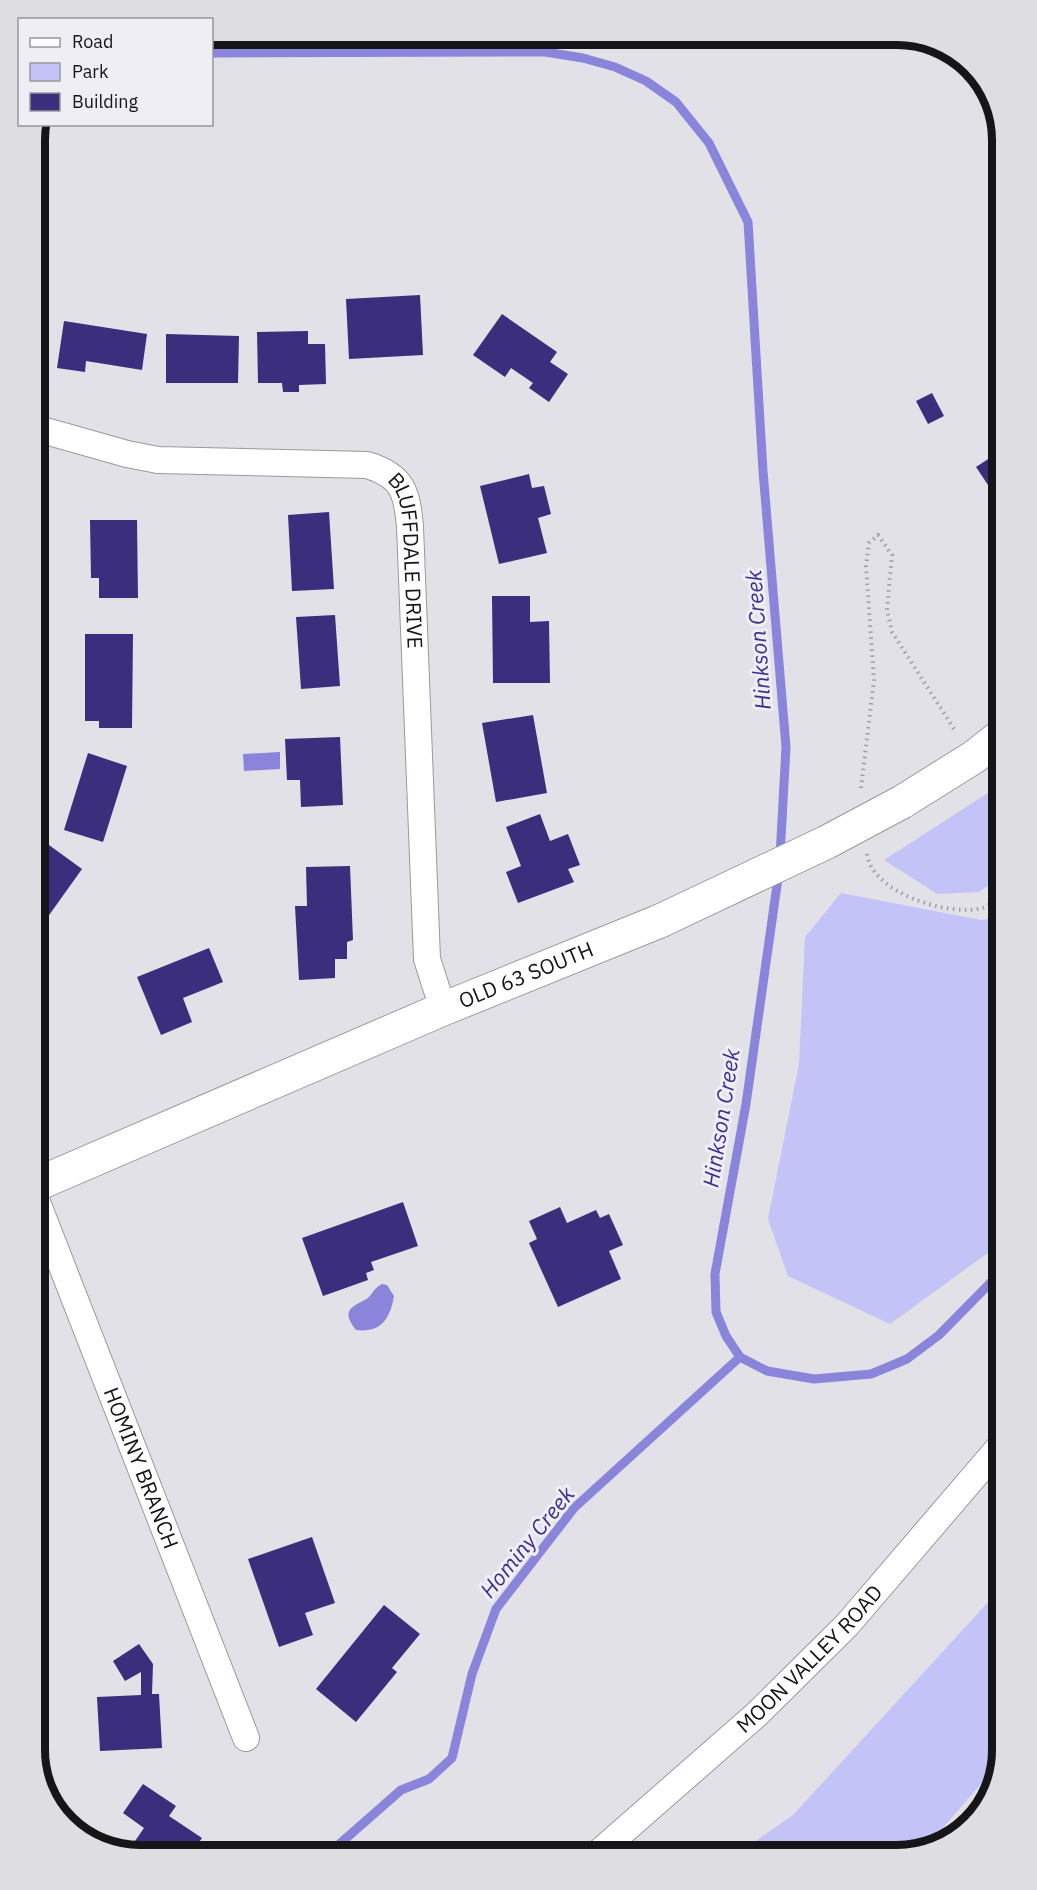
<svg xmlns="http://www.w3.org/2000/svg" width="1037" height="1890" font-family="'IBM Plex Sans',sans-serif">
	<rect width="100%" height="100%" fill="#e1e1e7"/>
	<path fill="#c4c3f7" d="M1002 784V876L979 892 937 894 884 860Z
		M841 893 981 920 1002 916V1240L996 1247 890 1324 788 1276 768 1219 799 1064 805 937Z
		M1002 1587V1751L998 1764 941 1830 915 1852 897 1855H736L793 1815Z"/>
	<path fill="#8a84db" d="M280 752V769L244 771 243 754Z
		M382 1284 387 1285 394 1296C390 1319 381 1333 356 1330 339 1308 354 1307 368 1298 373 1293 375 1287 382 1284Z"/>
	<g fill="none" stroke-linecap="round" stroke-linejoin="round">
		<path stroke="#8a84db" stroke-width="9" d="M212 53 545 52 583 58 615 67 646 81 676 102 709 143 748 222 763 471 786 747 780 857
			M779 871 746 1104 715 1274 716 1312 726 1336 740 1357 767 1371 814 1379 871 1374 907 1359 939 1335 1002 1271
			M327 1855 401 1790 429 1779 452 1758 472 1674 496 1609 574 1508 740 1357"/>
	</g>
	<path fill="#3b2e7d" d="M420 295 423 355 349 359 346 299Z
		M35 304 48 309 35 345Z
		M502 314 557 352 550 362 568 374 549 402 529 388 533 383 511 368 505 377 473 355Z
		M64 321 147 334 142 370 86 361 85 372 57 368Z
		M308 331V344H325L326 384 299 385V392H283L282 383H258L257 332Z
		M166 334 239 336 238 383H166Z
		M932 393 944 416 928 424 916 401Z
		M1002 450V506L976 467Z
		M529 474 532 488 544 486 551 514 538 518 547 553 499 564 480 486Z
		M329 512 334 589 292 591 288 515Z
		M90 520H137L138 598H99V578H91Z
		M492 596H530V622L549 621 550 683H493Z
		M335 615 340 686 301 689 296 617Z
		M85 634H133L132 728H99V721H85Z
		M533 715 547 793 496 802 482 723Z
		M340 737 343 805 301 807 300 780H287L285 739Z
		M88 753 127 766 103 842 64 830Z
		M540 814 550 841 568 834 580 865 568 869 574 882 518 903 506 872 521 866 506 827Z
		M49 845 82 869 37 932 35 930V864Z
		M350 866 353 940 347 942V959H335V978L299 980 295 906H307L306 867Z
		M209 948 223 982 183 998 192 1022 161 1035 137 977Z
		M403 1202 418 1246 371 1262 374 1270 366 1273 368 1280 323 1296 302 1238Z
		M560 1207 567 1223 596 1210 600 1218 609 1214 623 1245 609 1251 621 1279 558 1307 529 1243 537 1239 529 1221Z
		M35 1392 44 1428 35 1430Z
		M312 1537 335 1603 305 1613 313 1635 279 1647 248 1559Z
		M384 1605 420 1634 392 1668 397 1672 356 1722 316 1689Z
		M139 1644 153 1664 152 1694H159L162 1748 100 1751 97 1697 141 1695V1672L125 1681 113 1661Z
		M143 1784 176 1806 169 1816 202 1838 190 1855H149L133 1844 144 1828 123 1813Z"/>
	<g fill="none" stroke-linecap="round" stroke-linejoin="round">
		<defs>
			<g id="minor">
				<path id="s1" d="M35 428 127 454 158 460 367 465C403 476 407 492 410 527L427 959 443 1009"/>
				<path id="s2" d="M35 1197 246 1738"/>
				<path id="s3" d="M596 1855 757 1714 847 1625 1002 1444"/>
			</g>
			<g id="secondary">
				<path d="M902 802 974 757 1002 735"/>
				<path id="s4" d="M35 1185 443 1009 660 921"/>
			</g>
		</defs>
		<use href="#minor" stroke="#99999f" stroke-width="28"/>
		<use href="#secondary" stroke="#99999f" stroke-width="35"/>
		<path stroke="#9e9ea2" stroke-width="4" stroke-dasharray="1.5 4.5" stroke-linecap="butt" d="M861 788 874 680 866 566 869 543 878 535 892 555 887 610 892 632 956 732
			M867 854C872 893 949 917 982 908 989 906 996 901 1002 897"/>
		<use href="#minor" stroke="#fff" stroke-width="26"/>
		<use href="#secondary" stroke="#fff" stroke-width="33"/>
		<defs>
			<path id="secondary-bridge" d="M660 921 827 842 902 802"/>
		</defs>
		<use href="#secondary-bridge" stroke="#99999f" stroke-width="35" stroke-linecap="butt"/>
		<use href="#secondary-bridge" stroke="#fff" stroke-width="33"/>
	</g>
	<g text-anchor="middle" stroke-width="6" stroke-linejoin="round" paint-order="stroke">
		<g font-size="21" fill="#161618" stroke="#eeeef4">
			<text dy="7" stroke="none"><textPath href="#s1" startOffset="452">BLUFFDALE DRIVE</textPath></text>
			<text dy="7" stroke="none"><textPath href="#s4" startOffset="534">OLD 63 SOUTH</textPath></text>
			<text dy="7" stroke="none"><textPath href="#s2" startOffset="291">HOMINY BRANCH</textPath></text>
			<text dy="7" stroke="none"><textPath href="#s3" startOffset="290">MOON VALLEY ROAD</textPath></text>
		</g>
		<g font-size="22" font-style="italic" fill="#412c92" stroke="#eeeef4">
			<text transform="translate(758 640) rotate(-94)" y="8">Hinkson Creek</text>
			<text transform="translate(721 1118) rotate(-81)" y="8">Hinkson Creek</text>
			<text transform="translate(527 1542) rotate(-51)" y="8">Hominy Creek</text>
		</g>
	</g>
	<path d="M0 0H1037V1890H0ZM140 45H897A95 95 0 0 1 992 140V1750A95 95 0 0 1 897 1845H140A95 95 0 0 1 45 1750V140A95 95 0 0 1 140 45Z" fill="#dddde2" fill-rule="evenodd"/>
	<path fill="none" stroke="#161618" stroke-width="8" d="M140 45H897A95 95 0 0 1 992 140V1750A95 95 0 0 1 897 1845H140A95 95 0 0 1 45 1750V140A95 95 0 0 1 140 45Z"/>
	<rect x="18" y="18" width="195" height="108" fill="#eeeef4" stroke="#98989c" stroke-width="1.5"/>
	<rect x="30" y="38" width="30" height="9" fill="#ffffff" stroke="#98989c" stroke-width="1.5"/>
	<text x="72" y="48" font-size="18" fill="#161618">Road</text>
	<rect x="30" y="63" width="30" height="18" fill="#c4c3f7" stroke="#98989c" stroke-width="1.5"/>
	<text x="72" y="78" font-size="18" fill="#161618">Park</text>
	<rect x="30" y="93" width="30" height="18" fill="#3b2e7d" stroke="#98989c" stroke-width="1.5"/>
	<text x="72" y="108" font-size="18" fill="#161618">Building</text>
</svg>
